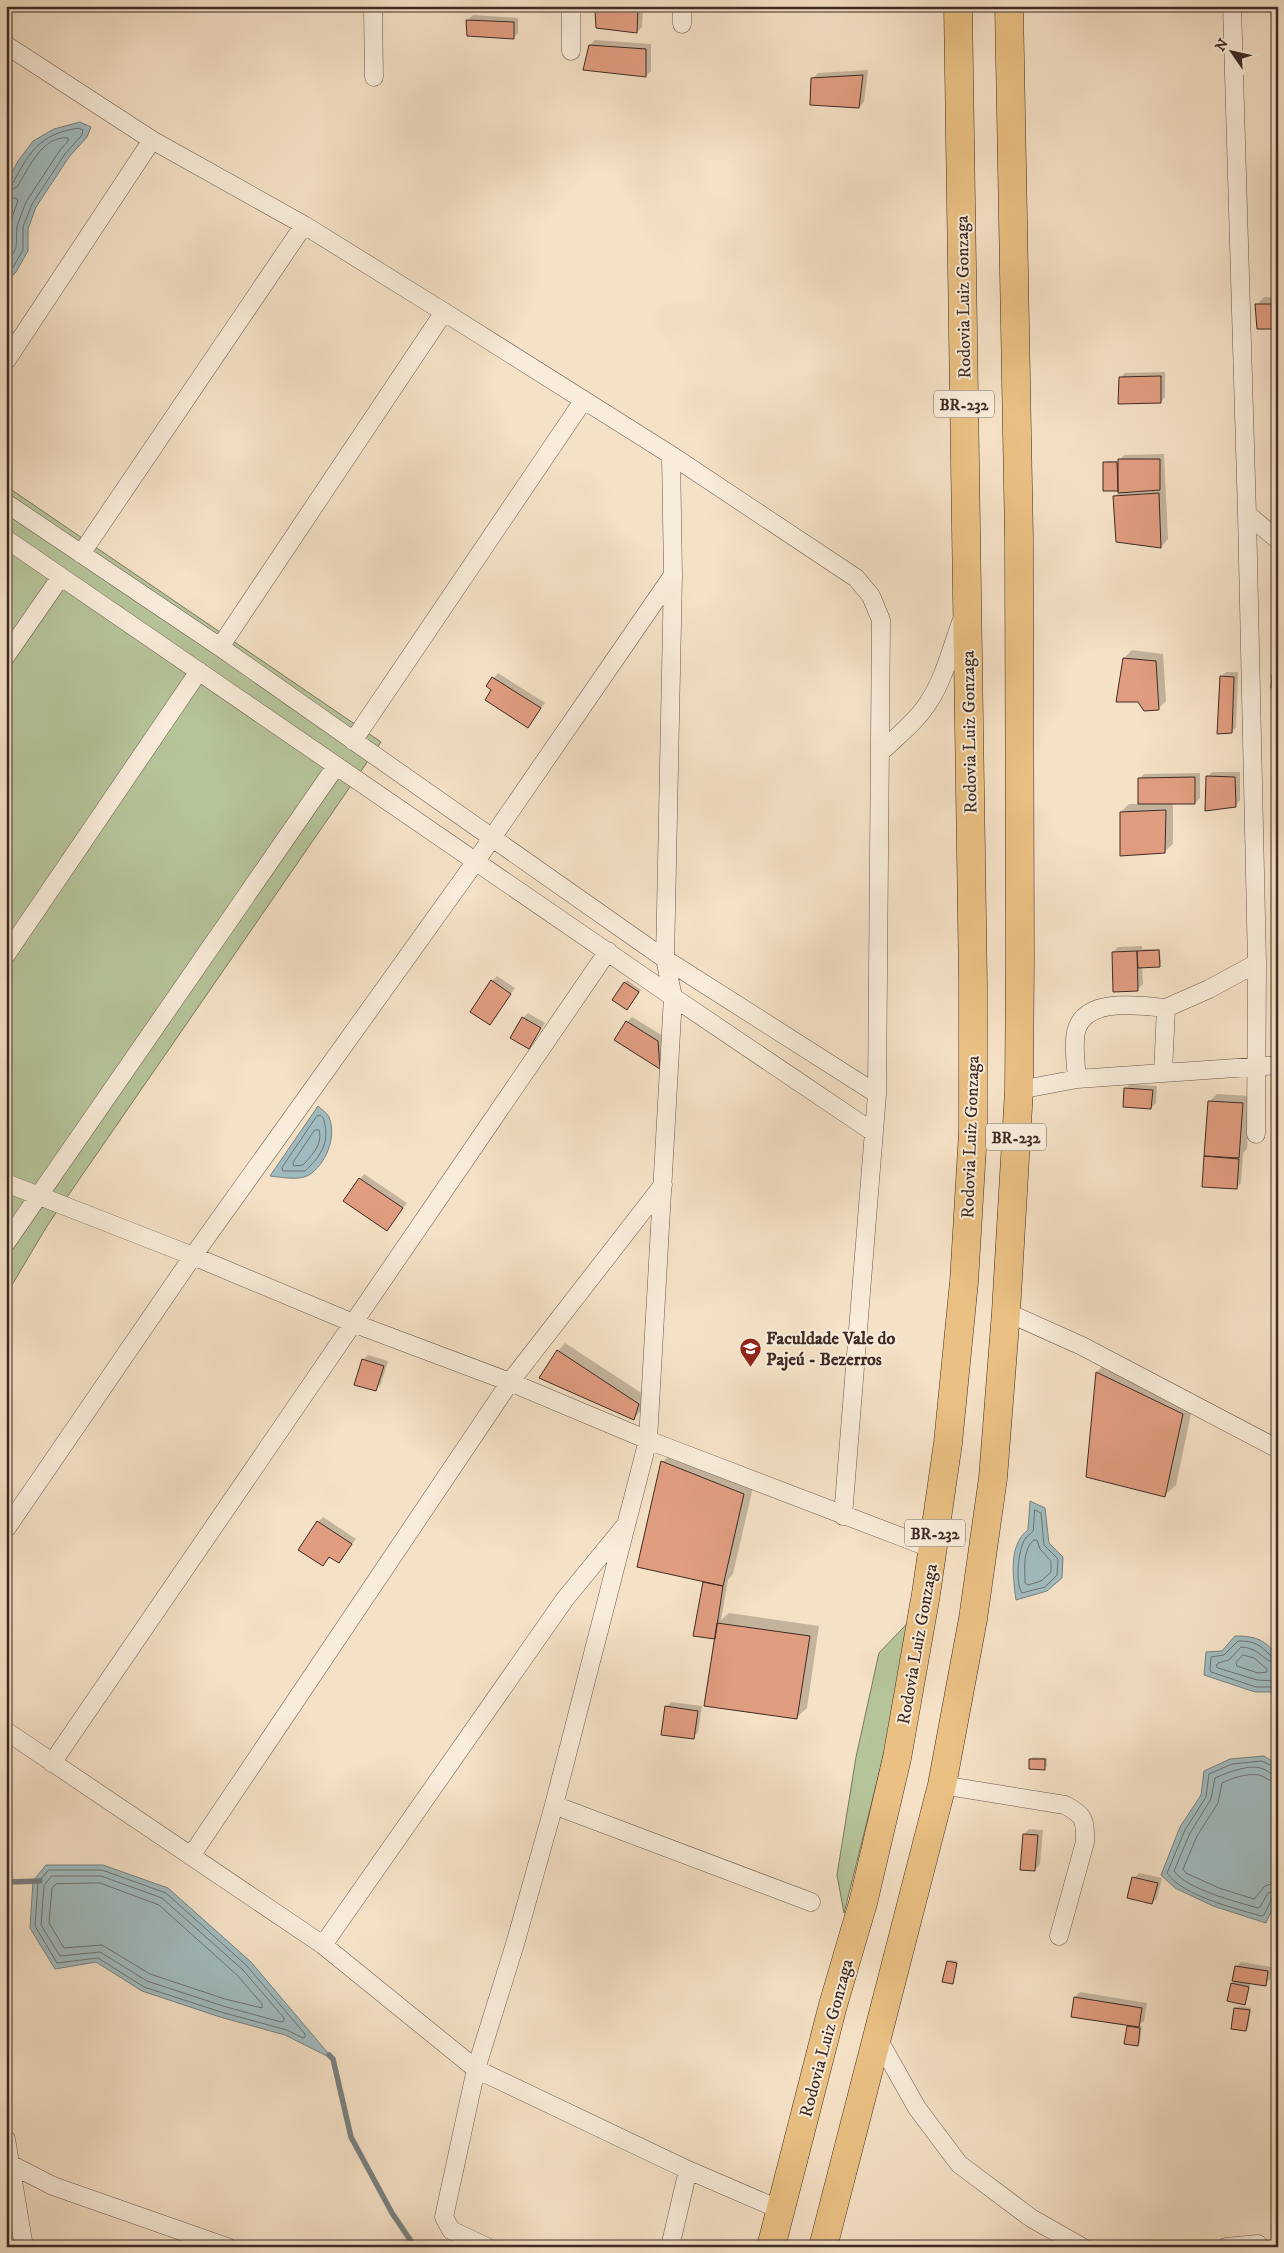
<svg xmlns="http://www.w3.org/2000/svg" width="1284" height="2253" font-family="'IM FELL DW Pica',serif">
	<rect width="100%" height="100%" fill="#f5e1c6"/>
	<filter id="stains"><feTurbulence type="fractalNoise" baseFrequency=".004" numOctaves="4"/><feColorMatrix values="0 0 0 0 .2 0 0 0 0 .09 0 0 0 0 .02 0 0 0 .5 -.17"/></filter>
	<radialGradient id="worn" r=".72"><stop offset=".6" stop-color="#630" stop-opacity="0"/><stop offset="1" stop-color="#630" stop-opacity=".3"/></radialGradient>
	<path fill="#b6c49a" stroke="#7a7860" d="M6 486 381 742 47 1226 6 1295Z
		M920 1610 844 1913 837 1875 856 1757 879 1653Z"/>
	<path fill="#a0bbbf" stroke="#788181" d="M80 122 91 127 87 137 69 157 36 207 28 229V251L16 272 6 282V184L18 161 33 141 54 129Z
		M318 1106C321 1109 327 1113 329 1117 337 1137 326 1164 309 1175 299 1181 281 1177 270 1176Z
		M1030 1501 1045 1508 1049 1543 1063 1557 1062 1578 1047 1591 1016 1600C1013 1577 1008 1545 1028 1530Z
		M1235 1636C1252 1636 1263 1638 1274 1652L1278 1651V1692H1255L1204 1675 1206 1652 1222 1651Z
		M1264 1756 1278 1765V1896L1266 1923 1213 1906 1175 1888 1161 1875 1180 1827 1201 1795 1204 1771 1230 1759Z
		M46 1865H103L168 1888 251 1962 333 2059 285 2035 220 2017 142 1991 96 1962 55 1969 30 1928 33 1881Z"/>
	<path fill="#0003" d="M600 6H643L642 27 637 32 596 10Z
		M473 15 518 18V33L513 38 468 20Z
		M595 40 651 44V71L646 76 590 45Z
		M868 70 864 102 859 107 813 78 818 73Z
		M1264 297H1278V328L1257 305Z
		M1165 372V397L1160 402 1120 378 1125 373Z
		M1164 454 1168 539 1161 547 1115 496 1119 492V487L1117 489 1105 463 1107 461H1119L1124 455Z
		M1132 650 1163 654 1166 701 1158 709 1139 701H1118L1124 658Z
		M1226 672H1238L1236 727 1231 732 1221 677Z
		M498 673 545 703 532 721 488 685Z
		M1212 772H1240V800L1235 806 1207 777Z
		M1200 773V798L1195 803H1173V844L1165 851 1121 812 1129 804H1139V779L1144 774Z
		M1142 946V949H1160L1161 964 1159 966 1142 967 1143 984 1138 989 1113 952 1118 947Z
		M497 976 515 988 490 1024 492 981Z
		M627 980 641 990 629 1007 613 1000Z
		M528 1013 545 1023 528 1047 523 1018Z
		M632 1017 663 1036 664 1063 660 1067 627 1022Z
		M1130 1084 1157 1086 1156 1103 1151 1108 1125 1089Z
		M1217 1094 1250 1096 1247 1149 1242 1154H1243L1241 1183 1236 1188 1203 1186 1209 1102Z
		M364 1174 407 1203 387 1230 360 1179Z
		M565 1343 646 1396 641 1411 634 1418 558 1351Z
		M368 1355 388 1361 381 1384 376 1389 363 1360Z
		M1107 1362 1193 1404 1176 1485 1165 1495 1087 1476 1097 1372Z
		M673 1451 754 1483 733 1574 728 1580 721 1620 729 1613 819 1626 807 1708 796 1718 716 1638 705 1581 663 1462Z
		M323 1517 356 1539 339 1562 330 1556 323 1565 318 1522Z
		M671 1702 702 1706 698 1732 693 1738 666 1707Z
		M1033 1757 1047 1758V1766L1044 1768 1031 1759Z
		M1029 1829 1043 1830 1040 1864 1035 1870 1024 1834Z
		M1139 1873 1162 1878 1157 1898 1152 1903 1134 1878Z
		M950 1960 958 1961 953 1983 948 1962Z
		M1241 1962 1272 1967 1270 1979 1265 1984 1251 1982 1244 2004 1229 2000 1232 1983 1236 1980V1967Z
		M1080 1992 1147 2003 1144 2021 1139 2025 1142 2026 1140 2043 1137 2045 1128 2026 1130 2025 1075 1997Z
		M1238 2006 1251 2008 1248 2028 1246 2030 1235 2009Z"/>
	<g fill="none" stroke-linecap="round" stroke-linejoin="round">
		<path stroke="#6e7372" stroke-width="1" d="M6 185 13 183C27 156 37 138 68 130 74 129 78 127 83 130L82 135 65 154 32 204 23 227V250L12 269 6 275
			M6 192 17 187C28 170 42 135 68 138V141L60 150 26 202 17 226 16 248 6 266
			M6 199 16 198 18 200 10 224 9 246 6 251
			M317 1116 320 1115C324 1118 324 1120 325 1125 329 1145 319 1158 305 1171H283L282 1168Z
			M315 1130H319C323 1144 312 1155 303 1165L294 1166 293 1163Z
			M1035 1510 1041 1513 1044 1545 1058 1559 1057 1575 1045 1587 1022 1593C1015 1583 1018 1550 1025 1539 1027 1536 1031 1534 1033 1531Z
			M1034 1540H1037L1040 1549 1051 1561V1572L1041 1581 1028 1585 1025 1583C1025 1570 1022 1549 1034 1540Z
			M1243 1655 1254 1658 1267 1669V1672L1258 1673 1237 1666 1236 1663Z
			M1278 1656H1271C1259 1644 1255 1641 1238 1641L1224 1655 1211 1657 1210 1670 1211 1672 1256 1687H1278
			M1278 1662C1263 1664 1262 1648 1241 1647L1229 1660 1218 1663 1216 1666 1218 1668 1257 1680 1278 1681
			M1278 1769 1262 1761 1232 1764 1209 1774 1206 1797 1185 1830 1167 1873C1183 1896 1234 1908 1261 1916L1264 1915 1272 1898 1278 1896
			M1278 1775C1271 1775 1269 1771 1263 1769 1251 1763 1226 1773 1215 1778L1211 1799 1190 1833 1174 1871C1186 1889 1237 1902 1258 1908L1260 1907 1268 1893 1278 1890
			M1278 1783C1270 1782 1266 1777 1259 1775 1247 1773 1232 1778 1222 1783L1218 1803 1197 1836 1183 1869 1186 1873 1219 1888 1254 1899 1265 1886 1278 1882
			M49 1870H102L166 1893 247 1966 305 2034V2037L303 2038 287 2030 221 2012 144 1987 98 1958 57 1963 35 1926 38 1883Z
			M52 1876H101L162 1898 243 1970 284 2018V2021L281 2022 223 2006 147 1981 100 1952 60 1956 41 1925 44 1886Z
			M100 1883 159 1905 237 1975 262 2004V2008L225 1999 150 1974 102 1945 64 1948 49 1923 52 1888 56 1884Z"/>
		<path stroke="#788181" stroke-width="5.5" d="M6 1884 9 1882 40 1881
			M329 2055 333 2059 351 2137 392 2213 415 2247"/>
	</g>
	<path fill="#e19d80" stroke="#3d2b25" d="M638 9 637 33 596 28 595 10Z
		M466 20 514 22V39L467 36Z
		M589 45 646 49V77L583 70Z
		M863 75 859 108 810 105 811 78Z
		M1255 304H1278V329H1257Z
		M1161 376V403L1118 404 1119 377Z
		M1118 459H1160V490L1118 493Z
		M1103 462H1117L1118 491H1103Z
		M1159 493 1161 548 1116 542 1113 496Z
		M1123 658 1156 661 1159 710 1144 711 1138 702H1116Z
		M1272 674H1278V688H1271Z
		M1220 676 1234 677 1232 733 1217 734Z
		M492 677 541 708 528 728 485 700 491 690 486 686Z
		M1206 776 1235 777 1236 807 1205 811Z
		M1195 777V804H1138V778Z
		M1166 810 1165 853 1120 856V812Z
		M1159 950 1160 967 1138 968 1137 951Z
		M1137 951 1138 991 1113 992 1112 952Z
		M491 980 511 994 490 1025 470 1012Z
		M624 982 639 992 627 1010 612 1000Z
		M522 1017 541 1028 529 1049 510 1038Z
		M626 1021 658 1041 660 1069 614 1040Z
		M1124 1088 1153 1090 1151 1109 1123 1107Z
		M1208 1101 1243 1103 1239 1158 1204 1156Z
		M1204 1156 1239 1159 1237 1189 1202 1187Z
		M359 1178 403 1208 387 1231 343 1201Z
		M557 1350 639 1404 634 1420 539 1378Z
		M362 1359 384 1366 376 1391 354 1385Z
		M1096 1372 1183 1414 1165 1497 1086 1477Z
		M661 1461 744 1494 723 1586 637 1567Z
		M317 1521 352 1544 339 1563 329 1557 323 1566 298 1550Z
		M703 1582 723 1586 715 1639 693 1636Z
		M717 1623 810 1636 797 1719 704 1706Z
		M665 1706 698 1711 694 1739 661 1735Z
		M1029 1759H1045V1770L1029 1769Z
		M1023 1834 1038 1835 1035 1871 1020 1870Z
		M1132 1877 1158 1883 1152 1904 1127 1898Z
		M947 1961 957 1963 953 1984 942 1982Z
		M1235 1966 1268 1971 1266 1986 1232 1981Z
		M1231 1983 1249 1987 1245 2005 1227 2001Z
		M1074 1997 1142 2008 1139 2027 1071 2017Z
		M1234 2008 1250 2010 1246 2031 1231 2029Z
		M1127 2026 1140 2028 1138 2046 1124 2044Z"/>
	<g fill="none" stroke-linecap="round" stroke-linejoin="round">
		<defs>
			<path id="minor" d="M373 6 374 77
				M682 6V24
				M6 45 152 140 304 225 444 312 671 455 856 578 871 596 881 620 877 1094 843 1516
				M571 51V6
				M6 361 152 140
				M6 503 220 647 665 959 877 1094
				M1247 514 1278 540
				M6 539 673 997 873 1132
				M81 554 304 225
				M220 647 444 312
				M6 656 60 578
				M353 741 583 401
				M880 753C896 737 916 722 928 703 945 678 952 645 963 617
				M6 955 199 671
				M1163 1073 1278 1065
				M1077 1079C1076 1065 1073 1046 1076 1032 1084 996 1141 1006 1166 1008
				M1019 1090 1077 1079 1163 1073 1166 1008 1209 989 1257 963 1247 514 1232 6
				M1256 1134 1257 963
				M6 1183 193 1256 353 1323 510 1382 648 1440 933 1549
				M6 1243 336 766
				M1006 1312 1082 1346 1278 1449
				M6 1529 193 1256 476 861 673 575
				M6 1731 323 1945 476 2069 688 2170 781 2210
				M52 1763 608 951
				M942 1785 1065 1805C1085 1816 1085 1819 1085 1842L1059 1936
				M554 1805 811 1902
				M191 1856 510 1382 663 1185
				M323 1945 565 1599 624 1527
				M877 2037 917 2108 959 2164 1031 2218 1082 2247
				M6 2139 24 2247
				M10 2164 53 2186 227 2247
				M487 2247 451 2230 444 2217 476 2069 515 1944 554 1805 648 1440 673 997 665 959 673 575 671 455
				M670 2247 688 2170
				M1226 2247 1258 2244"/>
			<path id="trunk" d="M771 2247 833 2005 863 1903 897 1758 926 1594 948 1443 964 1282 973 1132V984L958 6
				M823 2247 942 1785 973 1619 993 1478 1006 1312 1019 1090 1020 958 1019 539 1009 6"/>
		</defs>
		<use href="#minor" stroke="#6b584d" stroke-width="19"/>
		<use href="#trunk" stroke="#3d2b25" stroke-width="29"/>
		<use href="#minor" stroke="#f8ecda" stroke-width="18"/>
		<use href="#trunk" stroke="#eac083" stroke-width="28"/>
	</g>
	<defs>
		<symbol id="university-pin" viewBox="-11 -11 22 30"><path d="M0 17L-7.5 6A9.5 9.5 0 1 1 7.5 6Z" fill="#8f2418" stroke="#f8ecda"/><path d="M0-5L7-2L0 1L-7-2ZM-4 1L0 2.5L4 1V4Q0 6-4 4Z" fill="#fff"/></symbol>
	</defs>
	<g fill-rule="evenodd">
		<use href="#university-pin" x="738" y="1336" width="25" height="34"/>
	</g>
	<g text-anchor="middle" stroke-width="4" stroke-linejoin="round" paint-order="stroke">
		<g fill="#f8ecda" stroke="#75655b" stroke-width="1">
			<rect x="934" y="390.5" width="60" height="27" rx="4"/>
			<rect x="986" y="1123.5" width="60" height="27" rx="4"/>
			<rect x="905" y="1519.5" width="60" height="27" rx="4"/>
		</g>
		<g font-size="16" font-weight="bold" fill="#3d2b25">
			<text x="964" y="410">BR-232</text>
			<text x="1016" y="1143">BR-232</text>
			<text x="935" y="1539">BR-232</text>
		</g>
		<g font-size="18" fill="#3d2b25" stroke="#f8ecda">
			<text transform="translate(963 297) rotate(-91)" y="6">Rodovia Luiz Gonzaga</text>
			<text transform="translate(969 732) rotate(-91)" y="6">Rodovia Luiz Gonzaga</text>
			<text transform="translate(970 1137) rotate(-88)" y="6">Rodovia Luiz Gonzaga</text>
			<text transform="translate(917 1644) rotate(-80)" y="6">Rodovia Luiz Gonzaga</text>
			<text transform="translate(826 2038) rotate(-75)" y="6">Rodovia Luiz Gonzaga</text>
		</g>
		<g font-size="18" font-weight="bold" fill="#3d2b25" stroke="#f8ecda" text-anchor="start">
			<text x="766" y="1344">Faculdade Vale do<tspan x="766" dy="21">Pajeú - Bezerros</tspan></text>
		</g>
	</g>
	<rect width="1284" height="2253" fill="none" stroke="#f5e1c6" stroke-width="25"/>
	<rect x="8" y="8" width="1269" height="2238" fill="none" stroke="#3d2b25" stroke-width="2.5"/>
	<rect x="12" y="12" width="1259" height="2228" fill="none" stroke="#3d2b25"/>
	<g transform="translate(1232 52) rotate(304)" stroke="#f8ecda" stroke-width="4" paint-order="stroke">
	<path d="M0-4L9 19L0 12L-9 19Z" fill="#3d2b25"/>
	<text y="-8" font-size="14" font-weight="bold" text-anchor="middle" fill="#3d2b25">N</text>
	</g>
	<rect width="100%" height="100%" filter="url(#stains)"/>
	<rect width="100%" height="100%" fill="url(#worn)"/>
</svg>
